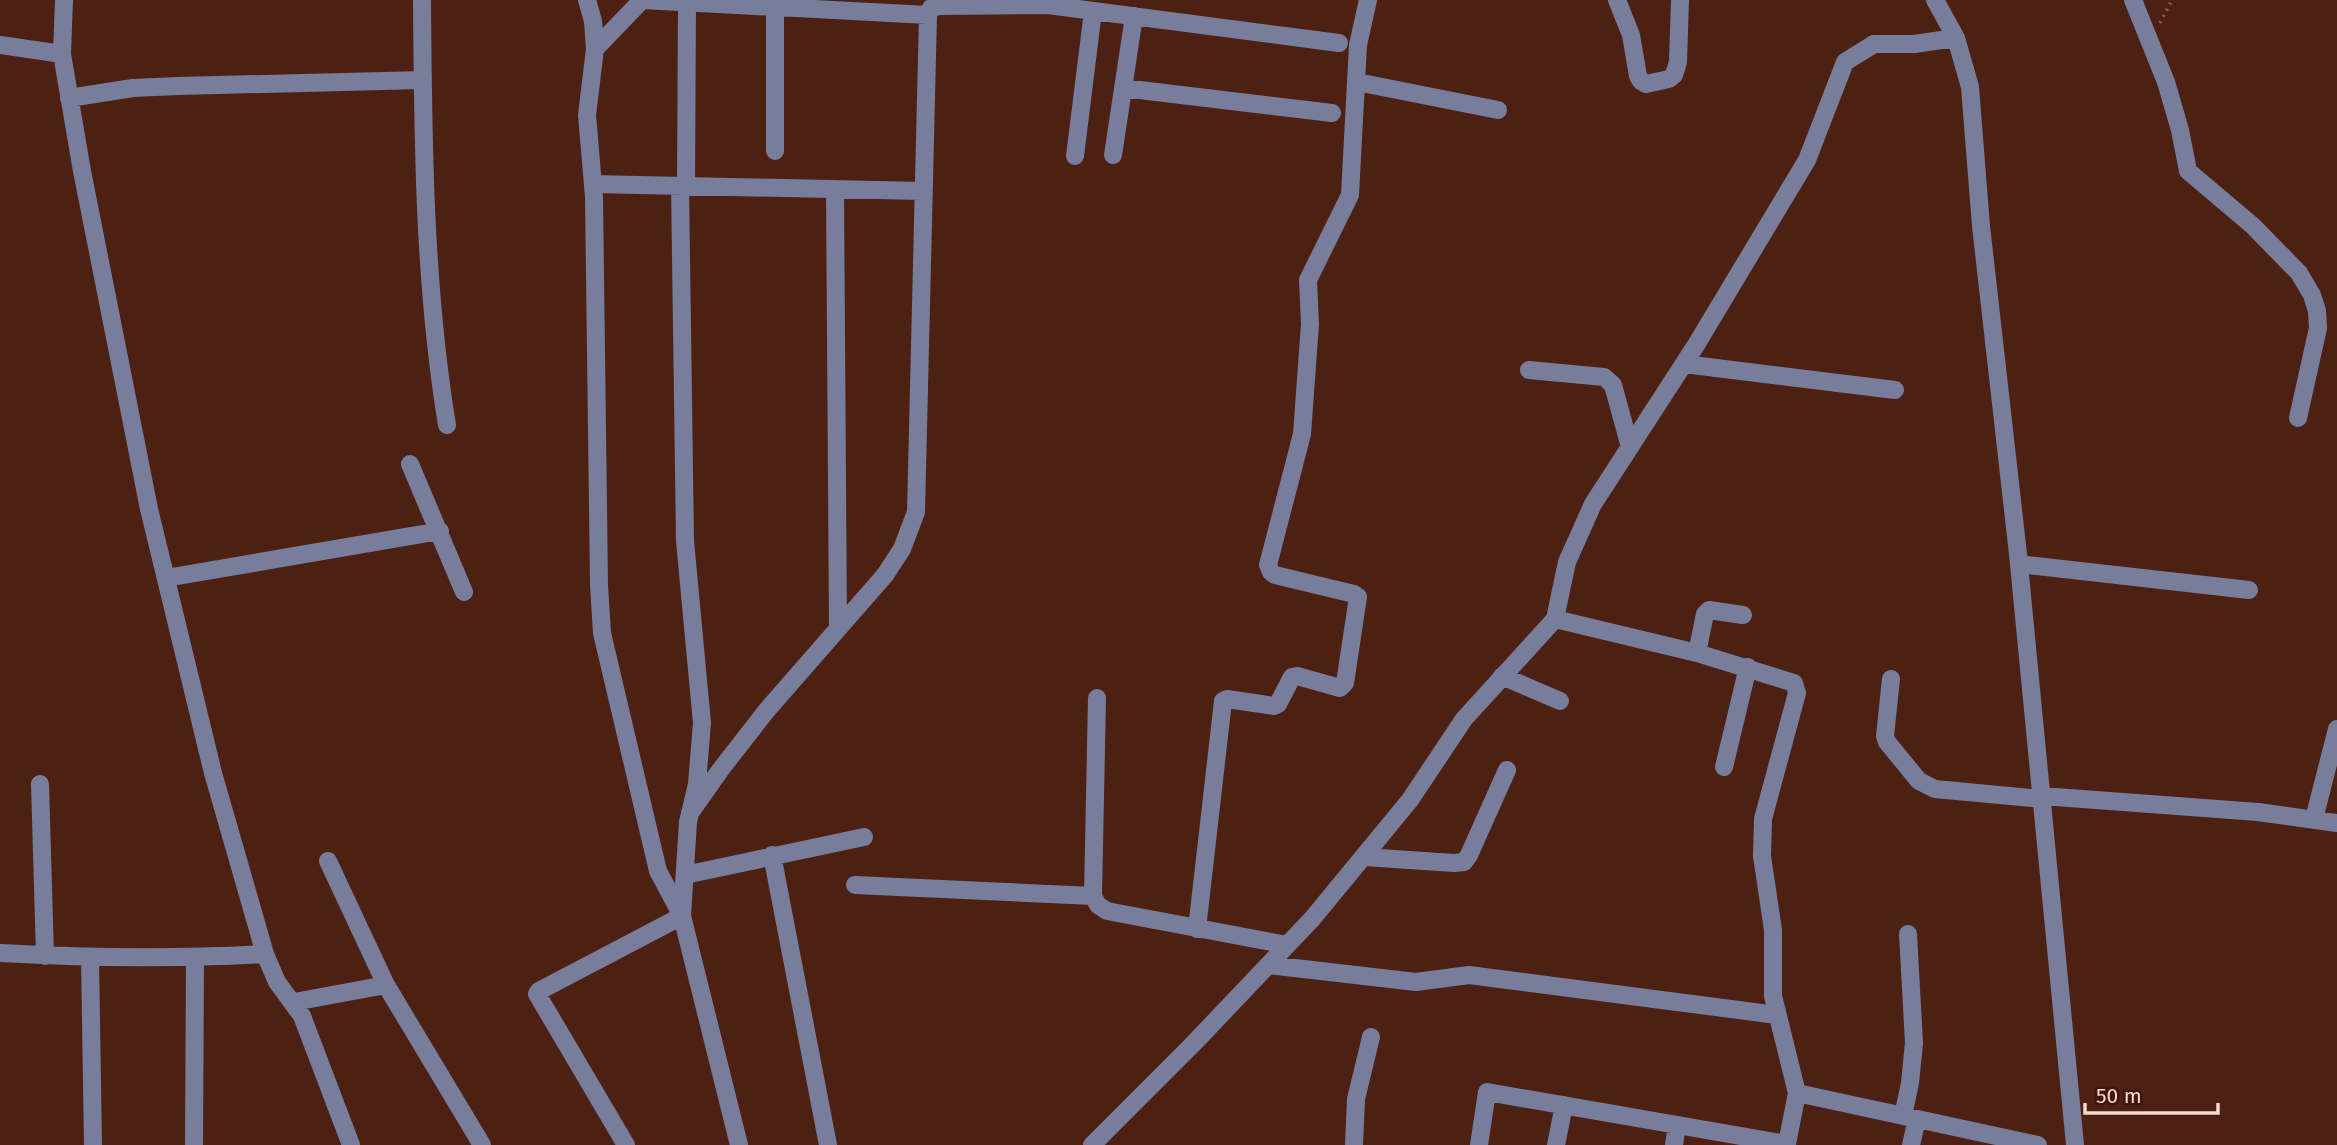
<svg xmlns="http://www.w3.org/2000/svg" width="2337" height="1145" font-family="'Fira Sans',sans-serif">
	<rect width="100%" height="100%" fill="#4c2114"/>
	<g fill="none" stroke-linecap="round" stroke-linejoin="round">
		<path stroke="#835d51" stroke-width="3.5" stroke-dasharray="2 5" stroke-linecap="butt" d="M2160 23 2172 0"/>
		<path stroke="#787d9b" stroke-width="18" d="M64 0 62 54 82 171 149 509 213 773 265 954 277 982 302 1016 351 1145
			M422 0C423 142 424 285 447 425
			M587 0 593 21 595 49 587 115 594 197 599 585 602 633 658 871 682 916 739 1145
			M1617 0 1631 35 1638 76 1641 81 1646 84 1669 79 1674 75 1678 62 1680 0
			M1935 0 1956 38 1970 87 1981 226 2018 554 2075 1145
			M2133 0 2166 82 2180 130 2188 171 2253 226 2299 273 2312 295 2317 311 2318 328 2298 418
			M0 45 62 54
			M595 49 642 0 928 15
			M1357 82 1498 110
			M1123 88 1332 113
			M69 98 133 88 178 86 423 80
			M775 151V7
			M1113 155 1134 16
			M1075 156 1093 11
			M593 184 923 191
			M686 186 687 3
			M835 189 838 628
			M1684 364 1895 390
			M1529 370 1604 377 1613 385 1630 447
			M410 464 464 592
			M2019 564 2249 590
			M166 578 440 531
			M1555 619 1697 653 1794 683 1797 693 1763 819 1762 856 1773 930V996L1797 1093
			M1697 653 1705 614 1709 610 1743 615
			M1502 676 1560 701
			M1891 679 1885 736 1887 742 1919 781 1935 789 2043 799
			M1097 698 1093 896 1098 905 1107 911 1287 945
			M1724 767 1748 667
			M40 784 45 956
			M2042 796 2258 812 2337 823
			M690 813 721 769 767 710 885 575 902 549 916 512 928 15 931 8 940 6 1048 5 1339 43
			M2314 819 2337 729
			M772 855 828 1145
			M1364 857 1454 863 1464 862 1469 855 1507 770
			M328 861 386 985 482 1145
			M685 875 864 837
			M855 885 1093 896
			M1197 929 1223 701 1227 699 1274 706 1278 704 1292 677 1297 676 1340 688 1345 683 1358 597 1354 594 1275 575 1271 572 1268 565 1302 434 1310 324 1308 280 1350 195 1358 45 1368 0
			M0 953C89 958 176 959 265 954
			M90 958 93 1145
			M1269 965 1416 982 1469 975 1777 1015
			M294 1002 386 985
			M1903 1116 1910 1083 1914 1043 1908 934
			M194 1145 195 958
			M626 1145 537 994 539 991 682 916 688 822 697 784 702 723 685 541 680 186
			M1092 1145 1194 1043 1312 919 1410 800 1464 719 1555 619 1567 562 1593 504 1696 345 1807 160 1845 62 1874 44H1914L1956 38
			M1354 1145 1356 1099 1371 1037
			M1479 1145 1487 1092 1787 1144 1797 1093 2038 1145
			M1556 1145 1564 1105
			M1674 1145 1677 1125
			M1911 1145 1917 1119"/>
	</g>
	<path d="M2085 1103v10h133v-10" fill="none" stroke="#f5d8d0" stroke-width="3.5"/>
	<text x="2096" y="1103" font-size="21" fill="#f5d8d0" stroke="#40170a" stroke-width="5" paint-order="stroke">50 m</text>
</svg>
